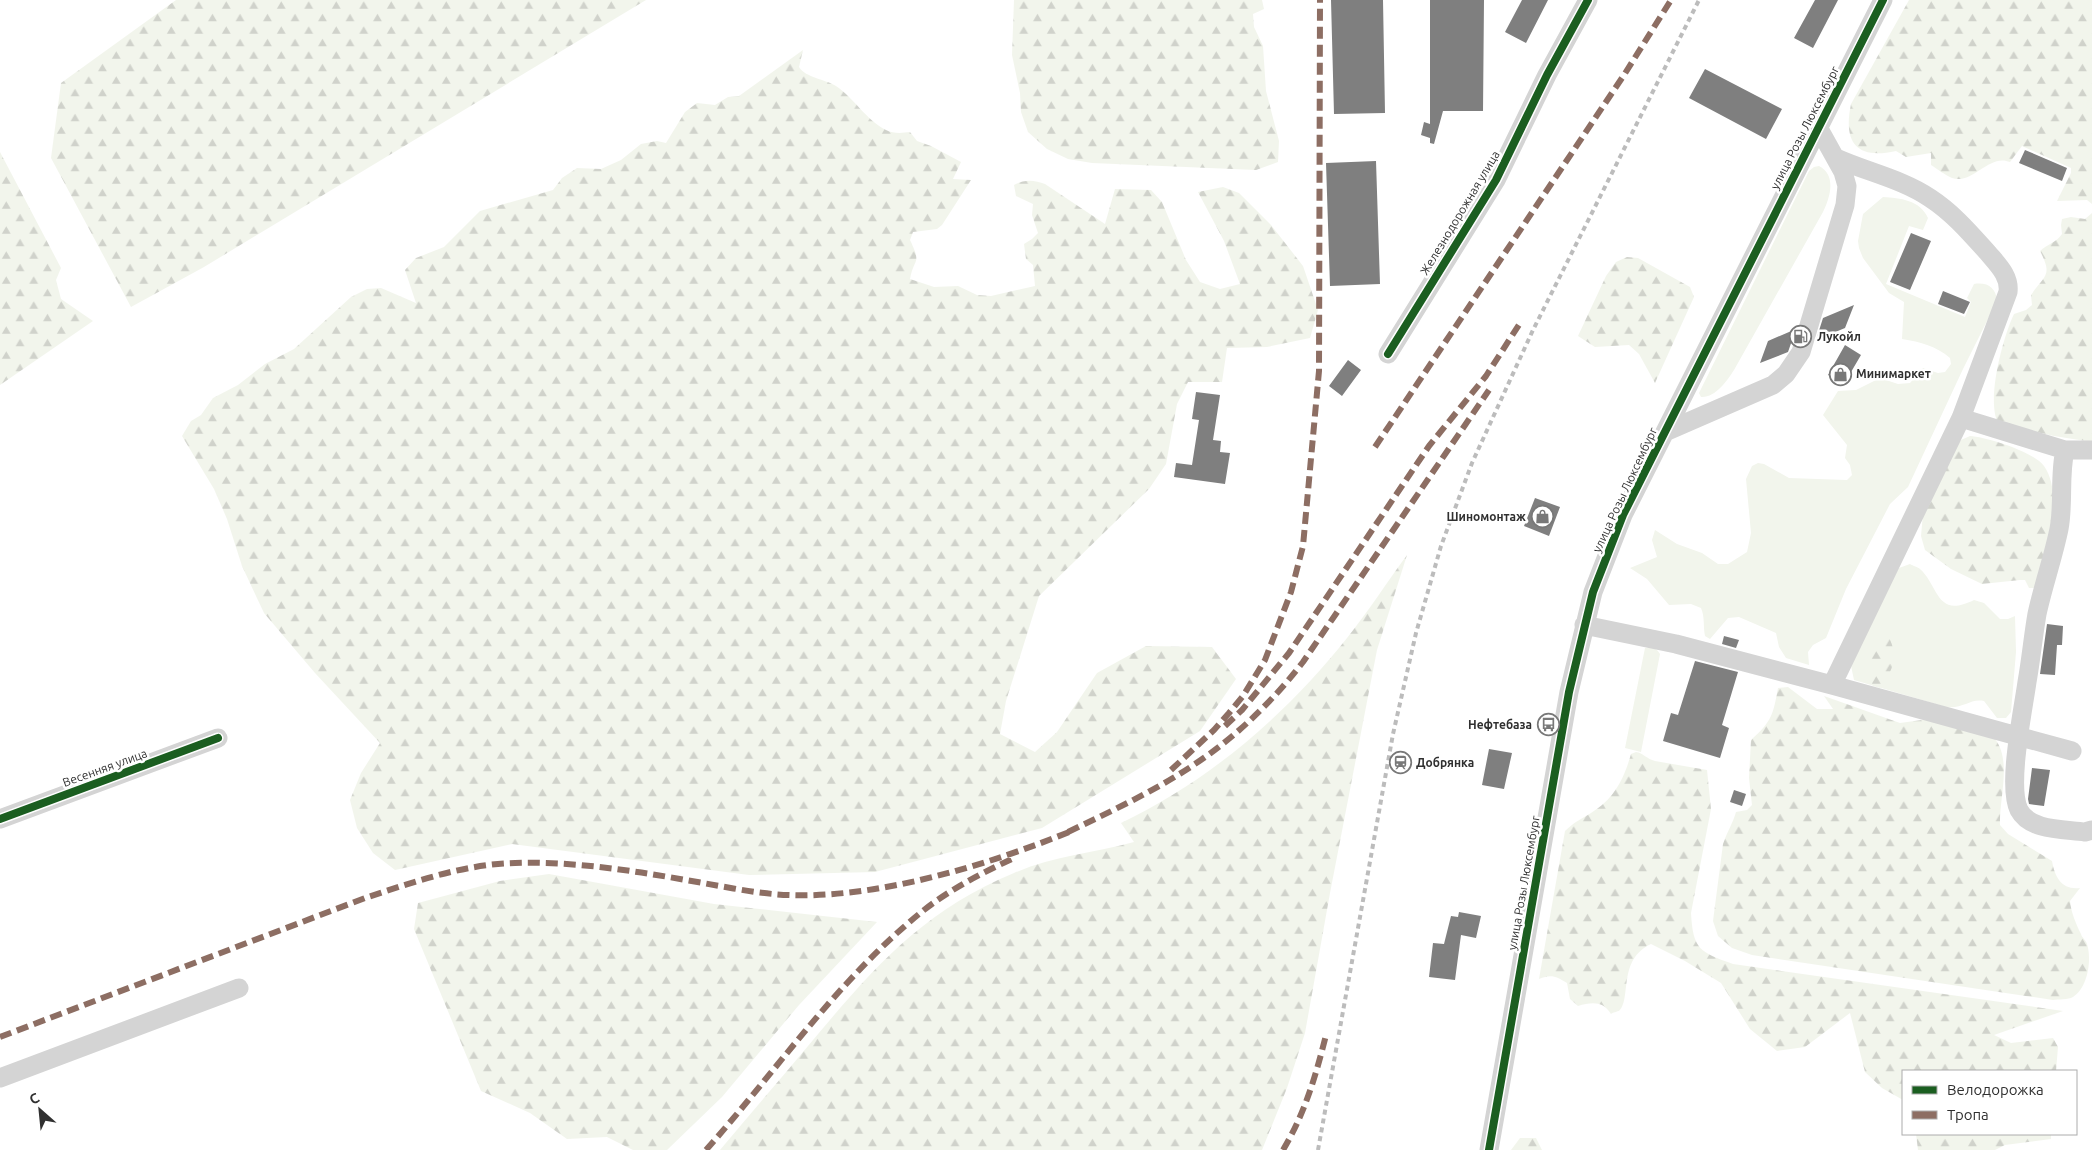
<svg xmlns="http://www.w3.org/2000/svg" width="2092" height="1150" font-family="Ubuntu,sans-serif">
	<defs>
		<pattern id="forest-firs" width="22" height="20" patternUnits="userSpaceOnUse" patternTransform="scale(1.25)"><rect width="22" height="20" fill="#f2f5ec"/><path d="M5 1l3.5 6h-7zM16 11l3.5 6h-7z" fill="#d0d2cb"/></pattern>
	</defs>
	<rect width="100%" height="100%" fill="#fff"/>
	<path fill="#f2f5ec" d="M1819 166C1837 175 1830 198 1823 212L1734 370C1727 381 1715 398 1701 397L1699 393 1809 171 1814 167Z
		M1883 197C1900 198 1920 200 1928 218L1923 230 1909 226 1886 284 1965 317 1971 302 1967 298 1974 284C1988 282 1996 288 1997 301L1963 369 1908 487 1890 504 1846 589 1826 638 1813 645 1808 652 1809 665 1786 658 1779 647 1776 633 1739 617 1728 618 1710 639 1705 636C1703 626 1705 617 1701 608L1691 604 1669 605 1647 579 1630 568 1657 557 1652 540 1655 530 1677 544 1702 553 1718 564H1728L1747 552 1751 533 1746 479 1752 466 1758 463 1764 464 1789 478 1847 480 1852 475 1850 465 1845 458 1847 445 1823 415 1838 391 1856 390 1880 378 1898 384 1910 383 1923 368 1938 373 1945 372 1951 364 1950 358C1936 346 1921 342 1902 339L1904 302 1889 293 1863 258 1859 248 1858 241 1863 214Z
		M1910 564C1913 566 1918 567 1920 569 1939 586 1936 619 1974 600L1984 603 2000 619H2008L2015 616 2016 652 2011 712 2006 718H1997L1984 701C1970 698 1964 709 1946 707L1854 680 1850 661 1899 568Z
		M1645 648C1652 648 1656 647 1660 654L1641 752 1625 748Z"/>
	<path fill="url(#forest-firs)" d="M176 0H646L204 267 131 307 51 158 61 83Z
		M1014 0H1262L1264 9 1253 14 1254 27 1263 46 1266 91 1279 141 1278 162 1256 170 1092 163 1068 159 1047 149 1028 132 1021 112 1020 93 1012 55Z
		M1909 0H2092V204L2087 200 2057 201 2071 173V168L2022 146 2010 162C1989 153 1973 185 1952 178 1945 175 1937 169 1931 165V153L1906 157 1896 151C1856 160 1843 142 1851 104Z
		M803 50 799 67C806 78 825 79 836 86 855 99 866 120 886 130 894 134 902 133 910 132L917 141 931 146 961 162 953 179 971 180 942 225 937 229 913 232 910 240C922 265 914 257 910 279L934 287 958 286 977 295 991 296 1035 286 1033 265 1026 259 1024 244 1032 239 1038 233 1032 215 1033 204 1016 196 1014 185C1024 179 1035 180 1045 184L1105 224 1115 189 1151 190 1162 202 1186 260 1200 282 1220 289 1240 284 1224 241 1198 192 1223 187 1239 193 1271 225 1303 266 1318 310 1310 338 1267 347 1227 348 1222 382H1188L1177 404 1166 464 1149 489 1039 596 1006 701 1000 734 1035 752 1057 732 1097 673 1146 646 1212 647 1236 679 1200 731 1042 828 875 872 749 875 512 844 395 870 373 853 357 828 350 800 361 773 380 743 315 673 264 613 242 566 227 519 214 489 182 436 191 421 201 415 213 398 238 385 265 364 294 349 351 297 367 289 381 288 416 303 405 270 416 258 444 247 480 211 553 190 562 178 577 168 601 169 621 160 641 144 657 141 666 143 685 112 697 103 715 105 728 97 739 96Z
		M0 152 61 268 56 280 61 299 93 321 0 385Z
		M2092 213V442L2054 436 1998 423C1986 400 2003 337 2014 314L2026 310 2032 305 2031 295C2045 275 2053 276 2040 251 2047 244 2056 243 2062 234L2061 225 2062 219 2071 217 2085 219Z
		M1627 257 1638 258 1690 287 1694 297 1655 383 1639 354 1629 345 1595 347 1578 336 1606 276 1616 262Z
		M1970 436C1987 437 2034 452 2044 466 2065 496 2046 557 2034 588H2029L2025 580H2020L1982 584 1951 569 1925 550 1921 536 1923 514 1954 448 1961 440Z
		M1407 555 1377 650 1330 893 1305 1033 1287 1088 1262 1150H720C749 1115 779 1081 808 1046 871 971 920 912 1014 873 1053 856 1094 853 1134 842L1121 823C1209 781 1286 715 1347 638 1368 612 1387 582 1407 555Z
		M1884 628C1899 654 1897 664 1880 688L1873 686C1864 669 1875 644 1884 628Z
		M1788 687 1817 709H1833L1824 696 1900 723 1929 719 1995 739C2012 760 1999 799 2000 825L2008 834 2052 861C2055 878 2062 890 2080 888L2070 901C2071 912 2076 924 2081 934 2082 938 2086 940 2087 944 2092 959 2088 988 2073 997 2068 1000 2059 999 2053 1000L1752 955 1732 948 1718 936 1713 921 1723 844C1727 832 1733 823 1736 812L1747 810 1752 805 1749 778 1751 740C1772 721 1773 715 1778 688Z
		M1636 752C1643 753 1647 759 1655 761L1707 770 1711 809 1691 913C1693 950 1700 952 1733 964L2063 1011 1994 1035 2011 1043 2053 1038 2058 1047 2056 1071H1903V1100L1882 1088 1865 1072 1850 1013 1805 1047 1777 1051 1750 1029 1721 983 1685 961 1651 944C1617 960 1632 999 1619 1011 1618 1011 1612 1013 1611 1014 1603 1001 1592 1002 1578 1006L1570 999 1567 983C1556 976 1551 974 1539 979L1565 831C1573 823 1581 819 1591 813 1614 799 1624 779 1631 754Z
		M549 874 714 904 877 922 799 1005 722 1097 667 1150H633L607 1137 567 1139 530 1113 481 1091 414 929 418 903 500 881Z
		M1916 1134H2051V1139L2005 1145 1995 1150H1918Z
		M1520 1138H1536L1542 1150H1511Z"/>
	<path fill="#7f7f7f" d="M1331 0H1383L1385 113 1334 114Z
		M1430 0H1484L1483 111H1443L1434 144 1430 143V138L1421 135 1424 122 1430 124Z
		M1522 0H1548L1526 43 1505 32Z
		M1815 0H1838L1813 48 1794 38Z
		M1705 69 1782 109 1766 139 1689 98Z
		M2025 150 2067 168 2062 181 2019 163Z
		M1376 161 1380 284 1330 286 1326 163Z
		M1911 233 1931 241 1910 290 1890 282Z
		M1943 291 1970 302 1964 314 1938 304Z
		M1854 305 1845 328 1816 340 1823 318Z
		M1796 329 1788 352 1760 363 1768 341Z
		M1845 345 1861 355 1844 384 1828 375Z
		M1348 360 1361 370 1342 396 1329 386Z
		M1196 392 1220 395 1213 440 1221 441 1220 452 1230 453 1225 484 1174 477 1176 463 1192 465 1199 420 1192 419Z
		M1535 498 1560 507 1549 536 1524 526Z
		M2047 624 2063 626 2062 645H2057L2055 675 2040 674Z
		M1724 636 1739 640 1736 648 1722 644Z
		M1695 661 1738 672 1722 725 1729 728 1720 758 1663 741 1671 713 1678 715Z
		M1489 749 1512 753 1504 789 1482 785Z
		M2032 768 2050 770 2044 806 2029 804 2028 799Z
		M1734 790 1746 794 1742 806 1730 802Z
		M1459 912 1481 916 1476 938 1461 935 1455 980 1429 977 1433 943 1444 944 1451 916 1458 917Z"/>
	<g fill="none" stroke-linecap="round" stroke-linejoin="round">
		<path stroke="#d4d4d4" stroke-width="19" d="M1388 354 1496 180 1547 75 1588 0
			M1961 418 2065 450H2092
			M1665 432 1773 385 1786 374 1801 352 1845 205 1847 186 1843 172 1818 127
			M2065 450C2059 476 2064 503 2059 529 2053 558 2043 586 2037 614 2033 637 2031 660 2027 682 2023 711 2007 786 2019 810 2030 831 2064 829 2085 832L2092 830
			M1584 625 1676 644 1832 685 2072 751
			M1832 685 1961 418 2008 292C2010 276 1998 265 1988 253 1970 233 1953 213 1930 198 1902 179 1867 172 1836 158
			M0 819 218 738
			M0 1078 239 988
			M1489 1150 1569 692 1593 592 1623 515 1883 0"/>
		<path stroke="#bcbcbc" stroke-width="4" stroke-dasharray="5 4" stroke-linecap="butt" d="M1318 1150 1393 734 1416 633 1441 546 1472 463 1533 330 1699 0"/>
		<path stroke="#8d6e63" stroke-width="6" stroke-dasharray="12 6" stroke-linecap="butt" d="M1375 447 1624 75 1671 0
			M1225 726 1242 710 1289 653 1429 446 1486 376 1522 320
			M1171 770 1214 730 1229 713 1243 696 1265 660 1291 592 1303 546 1319 371 1320 0
			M1068 832C1116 809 1165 786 1208 755 1244 729 1276 697 1303 662L1489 390
			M0 1037 365 898C413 882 465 864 515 863 578 861 641 872 703 883 726 887 750 892 773 894 866 903 989 865 1074 830
			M706 1150C777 1070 840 977 924 910 952 888 984 872 1016 857
			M1283 1150C1305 1113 1316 1075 1326 1035"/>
		<defs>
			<path id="cycleway" d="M1388 354 1496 180 1547 75 1588 0
				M0 819 218 738
				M1489 1150 1569 692 1593 592 1623 515 1883 0"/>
		</defs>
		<use href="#cycleway" stroke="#fff" stroke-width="11"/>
		<use href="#cycleway" stroke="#1b5e20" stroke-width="8"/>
	</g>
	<defs>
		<symbol id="fuel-ring" viewBox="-11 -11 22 22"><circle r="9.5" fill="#fff" stroke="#787878" stroke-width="1.5"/><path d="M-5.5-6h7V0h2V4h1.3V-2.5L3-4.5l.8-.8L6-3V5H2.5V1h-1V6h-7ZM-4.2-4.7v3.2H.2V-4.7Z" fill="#787878"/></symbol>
		<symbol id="shop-ring" viewBox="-11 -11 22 22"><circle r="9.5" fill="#fff" stroke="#787878" stroke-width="1.5"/><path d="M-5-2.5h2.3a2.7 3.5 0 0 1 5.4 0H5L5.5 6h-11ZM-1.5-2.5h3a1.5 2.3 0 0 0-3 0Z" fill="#787878"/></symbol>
		<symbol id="bus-ring" viewBox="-11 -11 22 22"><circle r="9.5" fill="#fff" stroke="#787878" stroke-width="1.5"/><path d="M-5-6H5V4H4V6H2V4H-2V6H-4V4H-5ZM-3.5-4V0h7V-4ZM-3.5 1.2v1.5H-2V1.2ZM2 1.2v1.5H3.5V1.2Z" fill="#787878"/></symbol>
		<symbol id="station-ring" viewBox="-11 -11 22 22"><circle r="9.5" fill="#fff" stroke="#787878" stroke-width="1.5"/><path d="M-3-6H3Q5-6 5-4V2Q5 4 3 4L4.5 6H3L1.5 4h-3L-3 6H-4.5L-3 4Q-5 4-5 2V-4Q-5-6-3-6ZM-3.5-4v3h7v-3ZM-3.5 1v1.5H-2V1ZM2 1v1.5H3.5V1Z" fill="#787878"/></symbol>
	</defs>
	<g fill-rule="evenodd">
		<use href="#fuel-ring" x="1788" y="324" width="25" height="25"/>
		<use href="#shop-ring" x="1828" y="362" width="25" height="25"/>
		<use href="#shop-ring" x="1530" y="504" width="25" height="25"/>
		<use href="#bus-ring" x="1536" y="712" width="25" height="25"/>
		<use href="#station-ring" x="1388" y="750" width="25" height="25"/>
	</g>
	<g text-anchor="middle" stroke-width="5" stroke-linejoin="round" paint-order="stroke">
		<g font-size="12" fill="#303030" stroke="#fff">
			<text transform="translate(1805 128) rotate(-63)" y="4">улица Розы Люксембург</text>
			<text transform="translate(1460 213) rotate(-59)" y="4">Железнодорожная улица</text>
			<text transform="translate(1625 490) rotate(-65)" y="4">улица Розы Люксембург</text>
			<text transform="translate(105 768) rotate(-20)" y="4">Весенняя улица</text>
			<text transform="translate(1524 883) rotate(-80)" y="4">улица Розы Люксембург</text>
		</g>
		<g font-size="12" font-weight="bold" fill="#303030" stroke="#fff" text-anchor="start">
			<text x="1817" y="341">Лукойл</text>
			<text x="1856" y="378">Минимаркет</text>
			<text x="1526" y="521" text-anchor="end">Шинoмонтаж</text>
			<text x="1532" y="729" text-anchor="end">Нефтебаза</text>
			<text x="1416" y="767">Добрянка</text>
		</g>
	</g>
	<rect x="1902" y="1070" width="175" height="65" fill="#ffffff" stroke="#acacac"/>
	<rect x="1912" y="1086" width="25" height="8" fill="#1b5e20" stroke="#acacac"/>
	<text x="1947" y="1095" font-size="15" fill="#303030">Велодорожка</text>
	<rect x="1912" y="1111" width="25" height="8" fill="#8d6e63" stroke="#acacac"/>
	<text x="1947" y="1120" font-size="15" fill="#303030">Тропа</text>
	<g transform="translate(40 1110) rotate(333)" stroke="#ffffff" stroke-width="4" paint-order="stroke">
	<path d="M0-4L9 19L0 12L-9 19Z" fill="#303030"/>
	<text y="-8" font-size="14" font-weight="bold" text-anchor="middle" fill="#303030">С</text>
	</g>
</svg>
